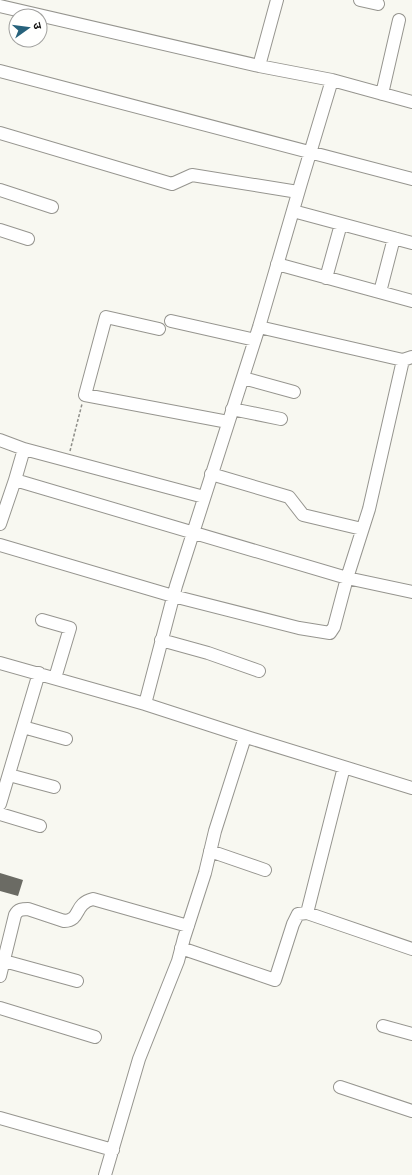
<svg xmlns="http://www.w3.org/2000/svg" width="412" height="1175" font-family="Overpass,'Noto Sans Devanagari',sans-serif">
	<rect width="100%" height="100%" fill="#f8f8f1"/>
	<path fill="#6b6b64" d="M0 873 23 880 18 896 0 891Z"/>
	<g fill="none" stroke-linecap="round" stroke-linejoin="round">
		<defs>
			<path id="minor" d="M360 0 378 4
				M0 6 259 66 332 80 412 102
				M259 66 277 0
				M0 71 412 179
				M382 94 399 20
				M0 133 172 184 192 175 298 192
				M0 190 52 207
				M293 211 412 243
				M0 230 28 239
				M277 264 412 301
				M326 278 341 224
				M380 292 394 238
				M171 321 255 340
				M259 327 403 360 412 357
				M159 329 106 317 85 395 228 422
				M243 378 294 392
				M232 409 281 419
				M0 440 24 449
				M211 474 289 497 303 515 362 529
				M15 480 24 449 204 497
				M0 524 15 480 347 578 412 592
				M0 545 173 596 299 628 330 633 334 627 347 578 369 509 403 360
				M42 620 70 628 55 678
				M161 640 208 653 259 671
				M0 663 145 704 176 586 259 327 301 183 332 80
				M145 704 253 739 412 788
				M23 727 66 739
				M9 775 54 787
				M0 804 39 673
				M0 814 40 826
				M210 851 265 870
				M307 913 344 767
				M181 948 275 980 293 924 298 914 307 913 412 949
				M4 961 77 981
				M0 976 15 915C18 909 23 909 28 909L64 921C82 920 73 904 93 899L188 926
				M0 1008 95 1037
				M383 1026 412 1034
				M340 1087 412 1111
				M0 1118 113 1150
				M105 1175 139 1059 178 961 184 938 205 873 215 831 245 737"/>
		</defs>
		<use href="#minor" stroke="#96958f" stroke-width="14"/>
		<path stroke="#8e8e89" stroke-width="1.5" stroke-dasharray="3 2" stroke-linecap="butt" d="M70 451 82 404"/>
		<use href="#minor" stroke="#fff" stroke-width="12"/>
	</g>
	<g transform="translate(28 28) rotate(76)"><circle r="19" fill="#fffffe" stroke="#a1a19f"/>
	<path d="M0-3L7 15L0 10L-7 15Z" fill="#27627b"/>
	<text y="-6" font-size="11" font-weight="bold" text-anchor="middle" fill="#131311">उ</text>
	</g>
</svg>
